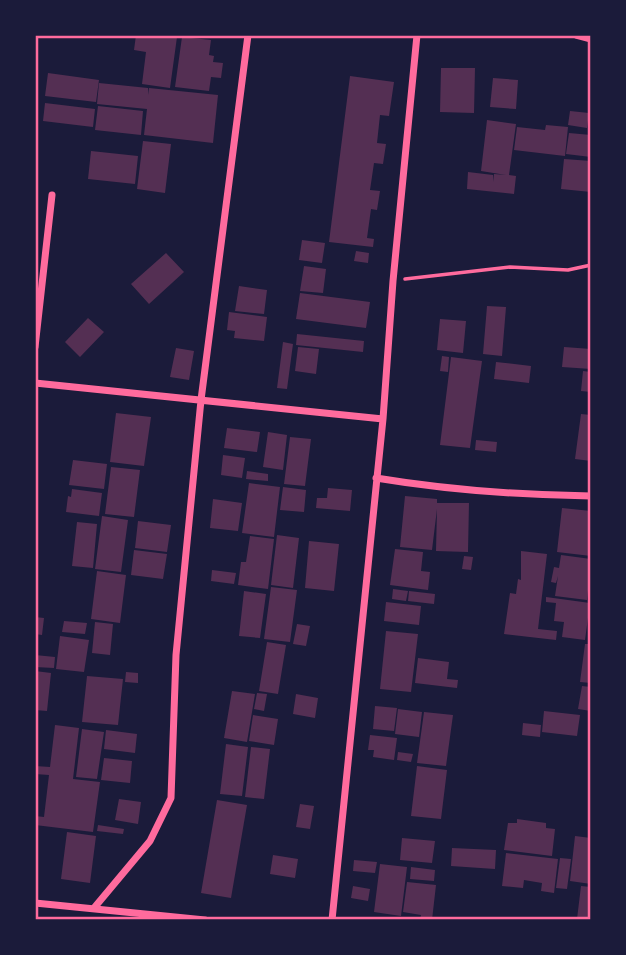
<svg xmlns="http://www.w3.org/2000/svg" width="626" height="955" font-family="Figtree,sans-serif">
	<rect width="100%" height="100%" fill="#1b1b3a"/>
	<path fill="#542f53" d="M136 35 177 37 170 88 142 84 146 52 134 50Z
		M182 37 211 40 209 55 214 56 213 62 223 63 221 78 211 77 209 91 175 87Z
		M441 68H475L474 113 440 112Z
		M48 73 99 80 96 102 45 96Z
		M350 76 394 82 389 116 380 115 377 143 386 144 383 164 374 163 370 190 380 191 377 210 371 209 367 238 374 239 373 247 329 242Z
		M493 78 518 80 516 109 490 107Z
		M99 83 148 88V95L149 88 218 95 213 143 144 135 147 109 97 104Z
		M45 103 95 109 93 127 43 121Z
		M98 106 143 111 141 135 95 130Z
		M570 111 589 113 587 128 568 125Z
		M487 120 516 124 509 175 516 176 514 194 467 189 468 172 493 175V182L494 174 506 175 481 171Z
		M546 125 568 127 565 156 514 150 517 127 545 130Z
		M569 133 591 135V157L566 154Z
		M143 141 171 144 165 193 137 189Z
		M91 151 138 156 135 184 88 179Z
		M564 159 591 161V192L561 189Z
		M302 240 325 243 322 263 299 260Z
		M356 251 369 253 368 263 354 261Z
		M166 253 184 272 149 304 131 284Z
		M304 266 326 269 323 293 300 291Z
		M239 286 267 290 264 314 235 311Z
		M300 293 370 302 366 328 296 319Z
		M487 306 506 307 502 356 483 354Z
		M229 312 267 317 264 341 234 338 235 331 227 330Z
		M88 318 104 332 80 357 65 342Z
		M440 319 466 321 463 353 437 350Z
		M297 334 364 341 363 352 296 345Z
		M283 342 293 344 287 389 277 388Z
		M298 347 319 349 316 374 295 371Z
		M564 347 591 349V369L562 367Z
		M176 348 194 351 189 380 170 377Z
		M442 356 449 357 448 372 440 371Z
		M451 357 482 361 470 448 440 445Z
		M496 362 531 366 529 383 494 379Z
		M583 371 591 372V392L581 391Z
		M116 413 151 417 144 466 110 462Z
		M581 414 591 415V461L575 459Z
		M227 428 260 432 257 452 224 448Z
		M268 432 287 435 283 470 263 467Z
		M290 437 311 439 305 486 284 484Z
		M476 440 497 442 496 452 475 450Z
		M223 455 245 458 242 478 221 475Z
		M73 460 107 464 104 489 69 485Z
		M111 467 140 470 134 517 105 514Z
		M247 471 268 474V481L246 479Z
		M249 483 280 487 274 537 242 533Z
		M283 487 306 490 304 512 280 510Z
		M328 488 352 490 350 511 316 508 317 498H327Z
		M72 489 102 493 99 516 66 512 68 496 71 497Z
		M405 496 437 499V503H469L468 552 436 551 437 509 432 550 400 547Z
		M213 499 242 503 238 531 210 528Z
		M562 508 591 511V556L557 552Z
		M102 516 128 520 121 572 95 569Z
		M138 521 171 525 167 552 135 548Z
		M77 522 97 524 93 568 72 566Z
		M277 535 299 538 293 588 271 585Z
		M250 536 274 539 268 589 238 585 241 562H246Z
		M309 541 339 544 334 591 305 588Z
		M395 549 423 552 421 571 430 572 428 590 390 585Z
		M134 550 167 554 163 579 131 575Z
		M521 551 547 554 538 629 557 631 556 640 504 634 510 593 516 594 518 579 521 580Z
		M561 555 591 559 587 600 555 596 558 576 556 583 551 582 554 567 559 568Z
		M464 556 473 557 471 570 462 569Z
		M212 570 236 573 234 584 211 581Z
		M97 571 126 575 120 623 91 619Z
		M271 587 297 590 290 642 264 639Z
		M393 589 408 591 406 601 392 599Z
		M244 591 266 594 260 638 239 636Z
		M409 591 435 594 434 604 408 601Z
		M546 597 590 603 585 640 562 637 564 622 554 621 556 603 546 602Z
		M386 602 421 606 419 625 384 621Z
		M35 617 44 618 42 635 35 634Z
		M64 621 87 623 85 634 62 632Z
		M95 622 113 624 110 655 92 653Z
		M297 624 310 626 306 646 293 644Z
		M386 631 418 634 411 692 380 689Z
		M60 636 89 640 84 672 56 669Z
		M267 642 286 645 278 694 259 691Z
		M585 644H591V683L580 682Z
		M35 655 55 657 54 668 35 667Z
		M418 658 449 662 447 679 458 680 457 688 415 683Z
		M35 671 51 673 47 711 35 710Z
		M126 672 138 673V683L125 682Z
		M87 676 123 679 118 725 82 722Z
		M582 686 591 687V711L578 709Z
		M232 691 255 694 247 742 224 738Z
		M257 693 267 694 264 711 254 709Z
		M296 694 318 698 315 718 293 714Z
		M375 706 397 708 394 731 373 729Z
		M398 709 422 712 419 737 395 734Z
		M544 711 580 715 577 736 542 732Z
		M424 712 453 715 446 766 417 763Z
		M253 715 278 719 274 745 249 741Z
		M523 723 541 725 540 737 522 735Z
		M55 725 79 728 73 779 100 782 93 832 35 825V816L44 817 49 775 35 774V766L50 767Z
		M82 729 104 732 97 779 76 777Z
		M106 730 137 734 135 753 104 749Z
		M370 735 397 738 394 760 373 757 374 750H368Z
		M226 744 248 747 242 796 220 794Z
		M251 747 270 749 264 799 245 797Z
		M398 752 413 754 411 762 397 760Z
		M104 758 132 761 130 783 101 780Z
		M417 766 447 770 441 819 411 816Z
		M119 799 141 802 138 824 115 820Z
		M217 800 247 805 231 898 201 893Z
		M300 804 314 806 310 829 296 827Z
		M517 819 546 823V828L555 829 552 856 504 850 508 823H517Z
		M98 825 124 829 123 834 97 831Z
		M67 832 96 836 90 883 61 879Z
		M575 836 591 838V884L570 881Z
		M402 838 435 841 432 863 400 860Z
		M452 848 496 850 495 869 451 866Z
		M506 853 558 859 554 893 541 891 542 883 524 880 523 888 502 886Z
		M273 855 298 859 295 878 270 874Z
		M560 858 571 859 567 889 556 888Z
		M354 860 377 862 375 873 353 871Z
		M380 864 407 867 401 916 374 912Z
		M411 867 435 870 434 881 410 879Z
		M407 882 436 885 432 920H420L421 915 403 912Z
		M353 886 370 889 368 901 351 898Z
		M581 886 591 887V920L577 919Z"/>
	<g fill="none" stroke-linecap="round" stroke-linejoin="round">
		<path stroke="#ff6b9d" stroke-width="3.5" d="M405 279 510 267 568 270 591 265"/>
		<path stroke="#ff6b9d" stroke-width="7" d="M576 35 591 39
			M35 347 52 195
			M35 383 383 419
			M376 478C448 490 517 495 591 496
			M35 903 205 920
			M94 908 150 841 171 798 176 655 201 400 248 35
			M332 920 383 419 393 281 417 35"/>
	</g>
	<rect width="626" height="955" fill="none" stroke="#1b1b3a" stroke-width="74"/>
	<rect x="37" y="37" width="552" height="881" fill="none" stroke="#ff6b9d" stroke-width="2.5"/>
</svg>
